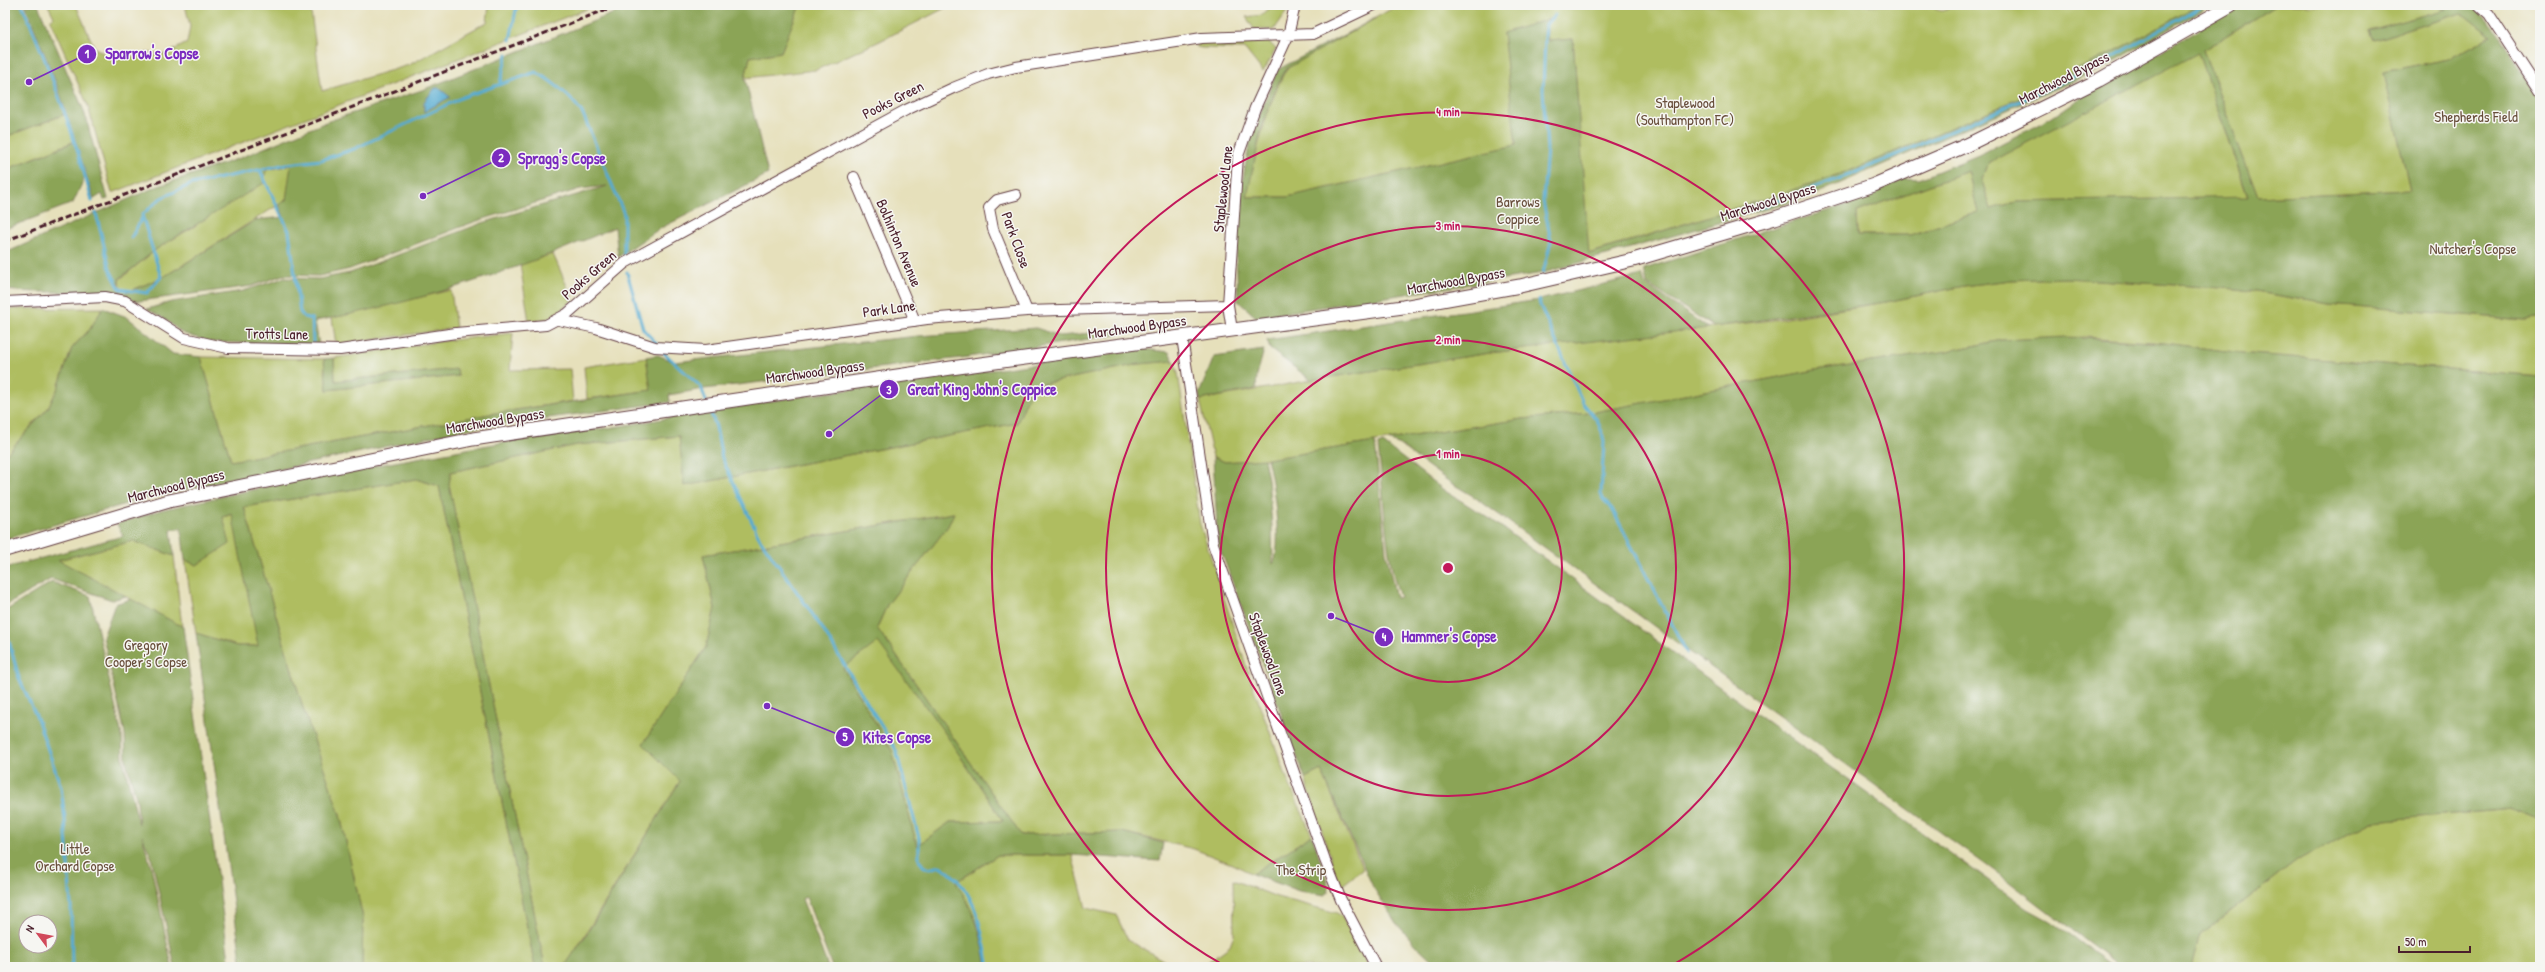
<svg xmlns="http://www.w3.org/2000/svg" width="2545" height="972" font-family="'Patrick Hand',sans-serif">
	<rect width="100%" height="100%" fill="#f6f6f2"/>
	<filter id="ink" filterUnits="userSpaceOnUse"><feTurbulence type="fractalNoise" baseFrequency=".025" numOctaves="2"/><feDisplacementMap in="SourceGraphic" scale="8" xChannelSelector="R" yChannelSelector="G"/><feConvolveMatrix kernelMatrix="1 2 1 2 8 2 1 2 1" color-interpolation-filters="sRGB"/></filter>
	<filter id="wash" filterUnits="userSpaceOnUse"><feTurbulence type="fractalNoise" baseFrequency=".012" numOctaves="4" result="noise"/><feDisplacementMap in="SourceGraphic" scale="16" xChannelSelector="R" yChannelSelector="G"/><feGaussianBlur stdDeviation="0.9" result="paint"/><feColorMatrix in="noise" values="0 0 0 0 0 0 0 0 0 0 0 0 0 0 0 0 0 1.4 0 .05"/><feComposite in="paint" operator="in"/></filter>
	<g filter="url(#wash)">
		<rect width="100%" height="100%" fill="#e6e0bb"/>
		<path fill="#afbd60" stroke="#7c6e46" d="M48 5H76L94 47 109 57 125 59 146 53 166 54 187 43 190 26 185 5H310L322 91 409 65 487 22 489 5H597L112 193 88 106 50 20 54 17Z
			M800 5H951L878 42 816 70 745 78 750 57 781 52Z
			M1273 5H1281L1287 11 1274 30 1254 29 1246 17 1262 15Z
			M1398 5H1933L1935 9 1941 11 1949 9 1948 5H2198L2127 45 2018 99 1854 169 1787 192 1588 254 1573 39 1548 41 1546 24 1551 19 1503 33 1517 145 1287 197H1246C1256 153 1265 110 1286 69Z
			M2276 5H2437L2448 9 2370 30 2374 40 2462 13 2491 36 2449 59 2383 72 2410 190 2258 197 2203 50Z
			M1267 40 1276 49 1263 72 1245 49 1202 48 1197 47 1196 43Z
			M2198 52 2248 198 2016 202 1991 209 1981 178 1990 162Z
			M66 114 75 141 5 170V137Z
			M292 165 286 200 165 276 121 295 119 280 158 248 195 226 266 170Z
			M1968 171 1978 212 1911 235H1858L1857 212Z
			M553 254 573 300 551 318 529 322 520 264Z
			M2067 278 2237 289 2330 304 2524 320 2540 317V376L2250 354 2164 343 2085 337 2002 340 1948 351 1816 370 1590 413 1522 419 1267 459 1225 462 1213 457 1200 400 1311 380 1490 353 1781 319 1886 302 1964 286 2010 280Z
			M451 290 456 328 336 345 332 318Z
			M103 308 90 329 72 348 58 388 48 408 5 456V309Z
			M513 333 510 370 570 369 573 401 490 414 231 461 201 357 324 359 327 390 458 376 457 369 335 381 334 358 436 342Z
			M646 357 652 390 587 399 584 367Z
			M1174 361 1178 373 1200 524 1252 684 1288 781 1312 835 1252 874 1237 866 1194 849 1122 832 1021 835 877 628 887 605 948 526 953 513 703 555 715 608 706 647 643 744 680 781 570 959 564 967H545L449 484 451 472 577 445 680 436 684 486 1017 423 1033 386 1139 364Z
			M416 479 439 486 535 967H362L363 918 340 815 304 711 244 507Z
			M233 514 259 646H237L196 633 185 560 197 565 223 517Z
			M133 541 174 556 182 627 58 560Z
			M878 641 945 733 1003 821 950 822 917 846 892 751 843 668Z
			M1321 770 1363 869 1340 887 1305 778Z
			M2512 809 2540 820V967H2192L2201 934 2297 861 2373 821Z
			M998 855H1072L1086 908 1116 915 1128 940 1175 967H987L979 927 956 882Z
			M1233 880 1277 897 1337 913 1342 917 1369 967H1201L1230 946 1234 935Z"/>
		<path fill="#8ba456" stroke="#6a6240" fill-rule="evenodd" d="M5 5H22L42 52 65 114 5 137Z
			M25 5H38L84 111 108 199 104 200 102 194 94 199 58 88Z
			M634 5H800L781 52 750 57 745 78 768 174 659 229 618 257 615 227C519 270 418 303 315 321L319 345 210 342 182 333 165 319 147 309 171 302 243 291 284 278 319 279 350 273 482 223 607 186 580 189 474 222 350 269 319 276 283 275 252 286 139 301C130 301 125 295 116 294 80 290 42 294 5 290V253L156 187 240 158 329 121 422 90ZM291 165 286 200 279 205 284 217 256 220 165 276 121 295 119 279 158 248 264 183 266 170Z
			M2198 5H2211L2105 67 1809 197 1543 273 1256 317 1238 301 1235 220 1250 141 1277 70 1376 18 1286 69 1276 88 1261 130 1247 197H1287L1516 145 1503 33 1552 18 1546 24 1548 41 1573 39 1589 254 1787 192 1854 169 2018 99 2127 45Z
			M2241 5H2276L2203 50 2258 197 2410 190 2383 72 2449 59 2491 36 2462 13 2374 40 2370 30 2447 9 2437 5H2466L2475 8 2498 33 2540 100V317L2525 320 2330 304 2237 289 2067 278 2010 280 1964 286 1886 302 1714 327 1647 284 1644 269 1855 202 1903 178 1919 179 1981 154 2051 118 2083 96ZM2198 53 2248 197 2016 202 1991 209 1981 178 1990 162ZM1968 171 1978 212 1911 235H1858L1857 212Z
			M74 142 85 177 73 203 5 229V170Z
			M1642 275 1645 284 1708 328 1490 353 1311 380 1270 349 1267 340 1539 300Z
			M103 308 127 317 173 354 201 357 231 461 490 414 651 390 646 357 658 355 674 362 918 336 1036 328 1060 336 1131 329 1116 335 961 358 704 389 669 395 670 402 472 428 147 498 5 539V456L48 408 58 388 72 348 90 329Z
			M2067 337 2164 343 2250 354 2540 376V820L2512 809 2373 821 2297 861 2201 934 2192 967H2121L2000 875 1473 496 1451 483 1398 444 1388 440 1522 419 1590 413 1816 370 1948 351 2002 340Z
			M1143 349 1169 352 1174 361 1139 364 1033 386 1017 423 684 486 679 436 577 445 451 472 449 484 545 967H535L439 486 416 479 244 507 304 711 340 815 363 918 362 967H242L196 633 237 646H258L232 514 223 517 230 544 197 565 185 560 181 528 171 530 174 556 133 541 58 560 126 596 112 600 51 579 5 606V568L123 536 117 524 161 510 301 479 533 437 608 428 791 398Z
			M1264 350 1257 375 1256 389 1200 400 1199 394 1214 357Z
			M334 358 335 381 457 369 458 376 327 390 324 359Z
			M1375 442 1386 552 1396 598 1400 597C1384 553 1385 503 1379 456L1378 445 1383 443 1445 491 1492 520 1744 705 2028 909 2050 921 2114 967H1432L1435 963 1416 945 1396 923 1373 887 1321 770 1305 778 1218 543 1213 457 1225 462 1264 459 1268 479 1272 525 1273 564C1283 547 1273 479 1267 459Z
			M954 513 948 526 887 605 877 628 1021 835 1122 832 1163 843 1160 861 1072 855H998L956 882C976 916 980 929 987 967H832L806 897 802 899 828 967H564L584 938 680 781 643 744 706 647 715 608 703 555ZM878 642 945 733 1003 821 950 822 917 846 892 751 843 668Z
			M52 582 90 596 122 736 123 759 139 825 137 801 126 761 125 734 103 637 115 604 131 599 183 627 230 967H175L151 856 142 836 151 866 172 967H5V611ZM26 922H50V946H26Z
			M1312 835 1328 884 1329 892 1325 895 1299 891 1252 874Z"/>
		<path fill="#54abd1" stroke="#4f657e" d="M435 88H439L450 97 424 112V102Z"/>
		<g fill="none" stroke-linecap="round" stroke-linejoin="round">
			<path stroke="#54abd1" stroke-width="3" d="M22 5C50 69 74 133 92 201
				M510 40 517 5
				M500 83 507 54
				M260 170 289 231 300 312 304 317 312 319 313 342
				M1754 209 1852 174 2043 91 2106 61 2204 5
				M96 213 110 270 120 289 147 293 161 277 142 215 161 198 192 184 287 164 321 160 354 149 463 97 536 72C555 83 570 95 583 114L624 214V254
				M131 238 142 218
				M627 272 643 329 656 343
				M1543 273 1551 241 1543 201 1547 148 1543 90 1545 38 1546 24 1555 15
				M1539 300 1540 305 1583 403 1597 420 1602 432 1604 442 1601 494 1603 499 1612 509 1687 653
				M662 351 701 387 706 401
				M709 408 716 427 722 458 760 539 822 628 896 750 919 838V859L923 866 929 869 940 866C977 888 981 929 989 967
				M5 627 19 678 37 718 61 787 65 820 71 906 72 967
				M1746 967 1777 962 1791 967"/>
		</g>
	</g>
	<g filter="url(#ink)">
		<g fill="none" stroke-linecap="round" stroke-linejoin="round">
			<defs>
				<path id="minor" d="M2479 5 2489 14 2540 92
					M854 177 915 321
					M1016 195 997 200 989 208 993 229 1027 311
					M5 302 105 297 125 301 184 338 228 348 340 350 456 333 546 325 567 314 625 263 906 110 953 88 988 74 1016 67 1202 38 1313 34 1374 5
					M559 320 596 328 655 347 706 350 927 319 1027 311 1228 305
					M1232 330 1228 305 1238 156 1255 108 1288 36 1295 5
					M1182 337 1213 544 1325 860 1341 900 1376 967"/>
				<path id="major" d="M5 550 169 501 473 439 951 368 1403 307 1520 286 1633 260 1775 218 1874 185 1967 145 2099 80 2231 5"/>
			</defs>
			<use href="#minor" stroke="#613c41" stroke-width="12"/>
			<use href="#major" stroke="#613c41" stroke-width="15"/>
			<use href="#minor" stroke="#fff" stroke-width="10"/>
			<use href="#major" stroke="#fff" stroke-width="13"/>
			<path stroke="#4a1f2b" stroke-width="3" stroke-dasharray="6 3" stroke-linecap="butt" d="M5 241 618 5"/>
		</g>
	</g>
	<g fill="none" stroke="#c2185b" stroke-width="2">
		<circle cx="1448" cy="568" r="114"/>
		<circle cx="1448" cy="568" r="228"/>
		<circle cx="1448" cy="568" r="342"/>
		<path d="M1227 967A456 456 0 1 1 1669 967"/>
	</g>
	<g text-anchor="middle" stroke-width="3" stroke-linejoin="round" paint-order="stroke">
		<g font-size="15" fill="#4a1f2b" stroke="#f6f6f2">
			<text transform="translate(2064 78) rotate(-27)" y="5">Marchwood Bypass</text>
			<text transform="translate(893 100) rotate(-27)" y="5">Pooks Green</text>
			<text transform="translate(1223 189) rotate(-84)" y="5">Staplewood Lane</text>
			<text transform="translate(1768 202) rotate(-17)" y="5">Marchwood Bypass</text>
			<text transform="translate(1016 240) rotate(70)" y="5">Park Close</text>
			<text transform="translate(899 243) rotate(67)" y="5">Bolhinton Avenue</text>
			<text transform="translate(589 275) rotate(-41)" y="5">Pooks Green</text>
			<text transform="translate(1456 281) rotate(-10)" y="5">Marchwood Bypass</text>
			<text transform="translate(889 309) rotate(-8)" y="5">Park Lane</text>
			<text transform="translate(1137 327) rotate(-8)" y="5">Marchwood Bypass</text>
			<text transform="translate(277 334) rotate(1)" y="5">Trotts Lane</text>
			<text transform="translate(815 372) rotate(-8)" y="5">Marchwood Bypass</text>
			<text transform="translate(495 421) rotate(-9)" y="5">Marchwood Bypass</text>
			<text transform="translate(176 486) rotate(-14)" y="5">Marchwood Bypass</text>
			<text transform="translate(1268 654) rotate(70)" y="5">Staplewood Lane</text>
		</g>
		<g font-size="15" fill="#684e3b" stroke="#f6f6f2">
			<text x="1685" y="108">Staplewood<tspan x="1685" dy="17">(Southampton FC)</tspan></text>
			<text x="2476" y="122">Shepherds Field</text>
			<text x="1518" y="207">Barrows<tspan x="1518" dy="17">Coppice</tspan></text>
			<text x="2473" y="254">Nutcher's Copse</text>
			<text x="146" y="650">Gregory<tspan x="146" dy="17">Cooper's Copse</tspan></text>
			<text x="75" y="854">Little<tspan x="75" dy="17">Orchard Copse</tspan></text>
			<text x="1301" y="875">The Strip</text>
		</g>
	</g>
	<circle cx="1448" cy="568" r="6" fill="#c2185b" stroke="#f6f6f2" stroke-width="2"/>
	<g font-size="12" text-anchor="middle" font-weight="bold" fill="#c2185b" stroke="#f6f6f2" stroke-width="3" stroke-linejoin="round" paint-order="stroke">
		<text x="1448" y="116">4 min</text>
		<text x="1448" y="230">3 min</text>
		<text x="1448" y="344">2 min</text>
		<text x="1448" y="458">1 min</text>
	</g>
	<path fill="none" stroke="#7b2cbf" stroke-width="1.5" d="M29 82L87 54M423 196L501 158M829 434L889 389M1331 616L1384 637M767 706L845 737"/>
	<g fill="#7b2cbf" stroke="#f6f6f2" stroke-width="1.5">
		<circle cx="29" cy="82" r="4"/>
		<circle cx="423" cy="196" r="4"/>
		<circle cx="829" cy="434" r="4"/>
		<circle cx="1331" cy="616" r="4"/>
		<circle cx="767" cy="706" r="4"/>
		<circle cx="87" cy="54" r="10"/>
		<circle cx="501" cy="158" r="10"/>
		<circle cx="889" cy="389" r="10"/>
		<circle cx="1384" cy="637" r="10"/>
		<circle cx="845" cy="737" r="10"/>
	</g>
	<g font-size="12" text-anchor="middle" font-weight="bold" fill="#fff">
		<text x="87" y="58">1</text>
		<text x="501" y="162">2</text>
		<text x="889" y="394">3</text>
		<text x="1384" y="641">4</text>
		<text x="845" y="741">5</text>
	</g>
	<g font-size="16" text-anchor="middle" font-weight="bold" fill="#7b2cbf" stroke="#f6f6f2" stroke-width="3" stroke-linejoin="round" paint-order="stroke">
		<text x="152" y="59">Sparrow's Copse</text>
		<text x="562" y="164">Spragg's Copse</text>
		<text x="982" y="395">Great King John's Coppice</text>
		<text x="1449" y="642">Hammer's Copse</text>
		<text x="897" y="743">Kites Copse</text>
	</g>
	<rect width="2545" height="972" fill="none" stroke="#f6f6f2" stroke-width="20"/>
	<g transform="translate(38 934) rotate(302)"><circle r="19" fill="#f6f6f2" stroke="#b1a0a2"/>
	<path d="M0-3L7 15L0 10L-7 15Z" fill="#d1495b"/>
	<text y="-6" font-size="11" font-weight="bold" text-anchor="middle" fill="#4a1f2b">N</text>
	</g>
	<path d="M2399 946v6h71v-6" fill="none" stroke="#4a1f2b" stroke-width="2"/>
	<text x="2405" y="946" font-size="12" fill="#4a1f2b" stroke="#f6f6f2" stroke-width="3" paint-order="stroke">50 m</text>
</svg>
